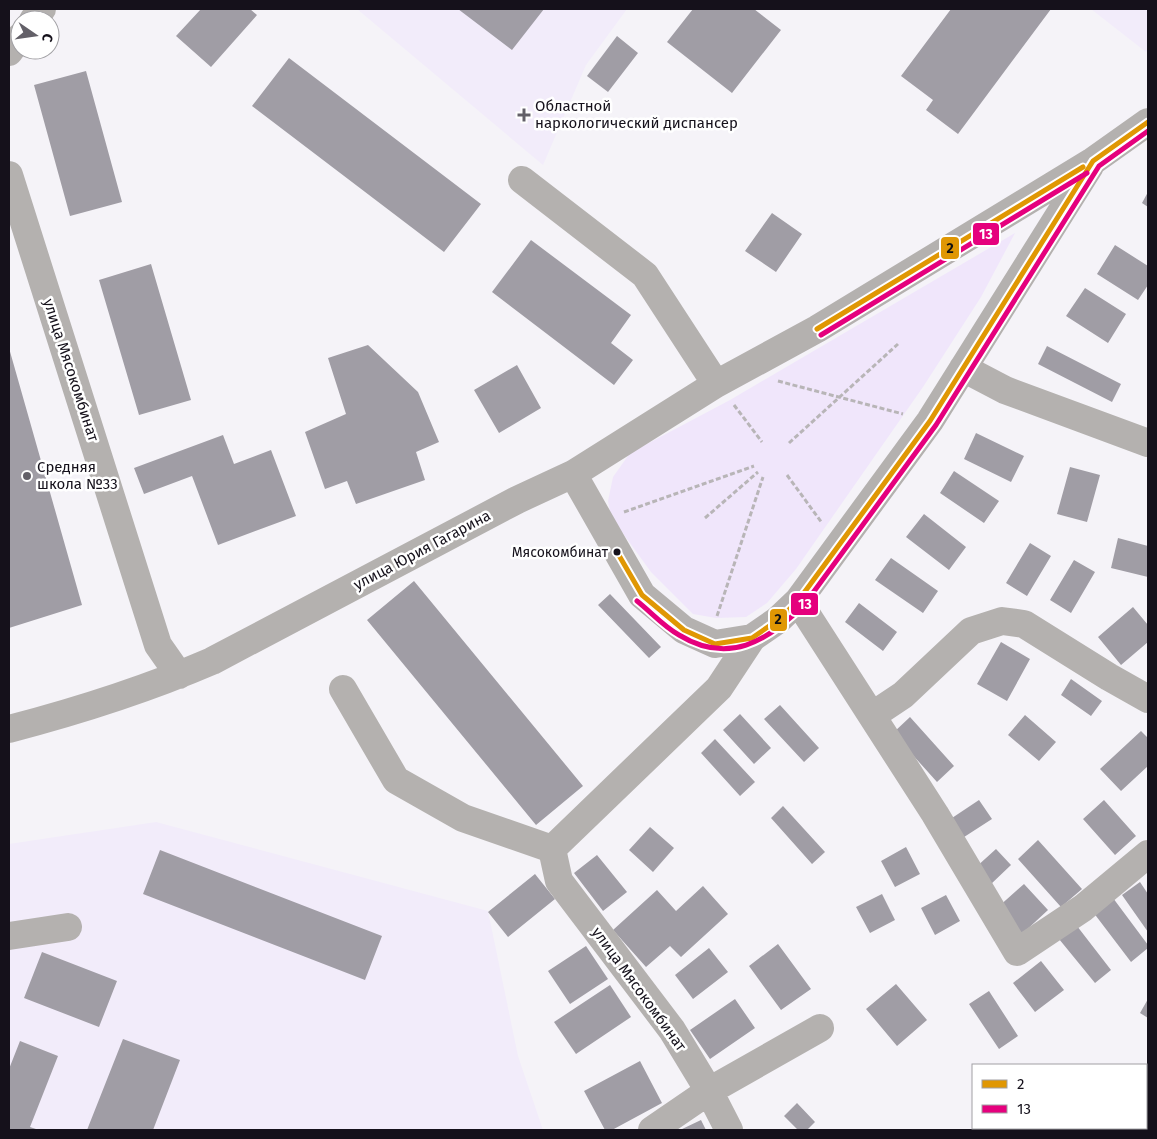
<svg xmlns="http://www.w3.org/2000/svg" width="1157" height="1139" font-family="'Fira Sans',sans-serif">
	<rect width="100%" height="100%" fill="#f5f3f8"/>
	<path fill="#f2ecfa" d="M357 9H627L586 65 543 165Z
		M1091 9H1148V49L1146 52Z
		M156 822 488 911 518 1056 543 1130H9V844Z"/>
	<path fill="#f0e6fb" d="M1015 233 981 297 923 387 796 569 767 603 746 617 716 618 693 614 651 572 611 517 608 501 613 477 630 453 730 400Z"/>
	<path fill="#a09da5" d="M201 9H250L257 15 211 67 176 36Z
		M458 9H544L512 50Z
		M693 9H754L781 30 732 93 667 42Z
		M951 9H1051L958 134 926 110 933 100 901 76Z
		M617 36 638 53 608 92 587 76Z
		M289 58 481 204 444 252 252 106Z
		M86 71 122 202 70 216 34 85Z
		M1148 192V207L1142 203Z
		M772 213 802 234 776 272 745 251Z
		M531 240 631 315 611 343 633 360 614 385 492 292Z
		M1115 245 1148 266V285L1138 300 1097 274Z
		M151 264 191 400 139 415 99 280Z
		M1085 288 1126 314 1108 343 1066 316Z
		M368 345 418 392 439 442 416 452 425 480 356 504 347 481 325 489 305 432 346 414 328 358Z
		M1047 346 1121 384 1112 402 1038 364Z
		M9 348 82 605 9 628Z
		M517 365 541 408 499 433 474 390Z
		M976 433 1024 456 1011 482 964 459Z
		M223 435 234 464 271 450 296 516 218 545 192 476 144 494 134 468Z
		M1070 467 1100 475 1087 522 1057 514Z
		M954 471 999 501 984 523 940 493Z
		M924 514 966 547 949 570 906 537Z
		M1118 538 1148 546V577L1111 568Z
		M1030 543 1051 556 1027 596 1006 583Z
		M891 558 938 591 923 613 875 580Z
		M1074 560 1095 572 1071 613 1050 600Z
		M414 581 583 786 536 825 367 620Z
		M610 594 661 647 649 658 598 605Z
		M859 603 897 632 883 651 845 622Z
		M1133 607 1148 625V642L1121 665 1098 637Z
		M1001 642 1030 659 1007 701 977 684Z
		M1071 679 1102 701 1091 716 1061 695Z
		M780 705 819 748 804 762 764 719Z
		M740 714 771 748 754 764 723 730Z
		M1025 715 1056 742 1039 761 1008 735Z
		M910 717 954 766 937 782 893 733Z
		M1141 731 1148 738V766L1121 791 1100 769Z
		M715 739 755 782 740 796 701 753Z
		M979 800 992 819 961 839 949 820Z
		M1104 800 1136 836 1115 855 1083 819Z
		M783 806 825 852 812 864 771 818Z
		M650 827 674 848 653 872 629 850Z
		M1038 840 1082 889 1061 907 1018 859Z
		M906 847 920 874 895 887 881 861Z
		M996 849 1011 865 990 885 975 868Z
		M160 850 382 936 365 980 143 894Z
		M597 855 627 892 603 911 574 873Z
		M535 874 555 899 508 937 488 912Z
		M1140 882 1148 894V932L1122 895Z
		M1024 884 1048 910 1021 935 997 908Z
		M703 886 728 914 681 957 670 946 646 967 613 930 657 890 676 911Z
		M882 894 895 920 870 933 856 907Z
		M946 895 960 921 935 935 921 908Z
		M1113 898 1148 945V948L1131 962 1093 912Z
		M1077 926 1111 970 1095 983 1059 939Z
		M778 944 811 989 781 1010 749 966Z
		M586 946 608 979 570 1004 548 971Z
		M709 948 728 972 693 999 675 975Z
		M42 952 117 981 99 1027 24 998Z
		M1041 961 1064 990 1035 1012 1013 983Z
		M896 984 927 1020 897 1046 866 1009Z
		M610 985 631 1017 576 1054 554 1022Z
		M989 991 1018 1036 999 1049 969 1004Z
		M735 999 755 1028 710 1059 690 1030Z
		M1148 999V1018L1140 1013Z
		M123 1039 180 1060 153 1130H87Z
		M20 1041 58 1056 30 1127 39 1130H9V1069Z
		M640 1061 662 1103 612 1130H605L584 1091Z
		M797 1103 815 1122 807 1130H798L784 1116Z
		M701 1120 706 1130H680Z"/>
	<g fill="none" stroke-linecap="round" stroke-linejoin="round">
		<path stroke="#b8b5b7" stroke-width="3" stroke-dasharray="5 2.5" stroke-linecap="butt" d="M778 381 903 414
			M734 405 762 442
			M789 443 898 344
			M787 475 822 523
			M624 512 754 466
			M705 518 758 472
			M717 616 763 477"/>
		<path stroke="#b4b1af" stroke-width="28" d="M33 20 42 9
			M9 52 20 37
			M9 175 158 645 179 675
			M522 180 645 275 716 384
			M963 368 1005 390 1148 443
			M573 474 642 595 684 630 715 644 752 638 778 620 798 601 930 421 1090 166
			M798 601 935 814 1017 952 1083 908 1148 854
			M343 689 396 780 463 818 552 849
			M873 715 903 695 971 631 1002 621 1024 624 1109 677 1148 699
			M9 729C78 711 147 689 212 661L517 500 573 474 716 384 817 329 1093 161 1148 122
			M552 849 559 881 672 1030 709 1091 729 1130
			M552 849 719 688 752 638
			M9 936 68 927
			M652 1130 709 1091 820 1028"/>
		<defs>
			<path id="bus-1" d="M817 329 1083 167
				M617 552 642 595 684 630 715 644 752 638 778 620 798 601 930 421 1093 161 1148 122"/>
			<path id="bus-2" d="M821 335 1087 173
				M637 601C651 612 663 626 679 635 728 665 767 642 804 605L936 425 1099 166 1148 131"/>
		</defs>
		<use href="#bus-1" stroke="#fff" stroke-width="9"/>
		<use href="#bus-2" stroke="#fff" stroke-width="9"/>
		<use href="#bus-1" stroke="#e09703" stroke-width="5"/>
		<use href="#bus-2" stroke="#e5007d" stroke-width="5"/>
	</g>
	<g fill="#636068" stroke="#fff" stroke-width="2">
		<path d="M521.5 107.5h5v5h5v5h-5v5h-5v-5h-5v-5h5z"/>
		<circle cx="27" cy="476" r="5"/>
	</g>
	<circle fill="#15111b" stroke="#fff" stroke-width="2" cx="617" cy="552" r="4.5"/>
	<g text-anchor="middle" stroke-width="5" stroke-linejoin="round" paint-order="stroke">
		<g font-size="14" fill="#15111b" stroke="#fff" text-anchor="end">
			<text x="608" y="557">Мясокомбинат</text>
		</g>
		<g font-size="15" fill="#15111b" stroke="#fff" text-anchor="start">
			<text x="535" y="111">Областной<tspan x="535" dy="17">наркологический диспансер</tspan></text>
			<text x="37" y="472">Средняя<tspan x="37" dy="17">школа №33</tspan></text>
		</g>
		<g font-size="15" fill="#15111b" stroke="#fff">
			<text transform="translate(71 370) rotate(72)" y="5">улица Мясокомбинат</text>
			<text transform="translate(422 550) rotate(-28)" y="5">улица Юрия Гагарина</text>
			<text transform="translate(639 989) rotate(54)" y="5">улица Мясокомбинат</text>
		</g>
	</g>
	<g stroke="#fff" stroke-width="2">
		<rect x="972" y="222" width="28" height="24" rx="5" fill="#e5007d"/>
		<rect x="940" y="236" width="20" height="24" rx="5" fill="#e09703"/>
		<rect x="790" y="592" width="29" height="24" rx="5" fill="#e5007d"/>
		<rect x="769" y="608" width="19" height="24" rx="5" fill="#e09703"/>
	</g>
	<g font-size="14" text-anchor="middle" font-weight="bold" fill="#fff">
		<text x="986" y="239">13</text>
		<text x="805" y="609">13</text>
	</g>
	<g font-size="14" text-anchor="middle" font-weight="bold" fill="#111">
		<text x="950" y="253">2</text>
		<text x="778" y="624">2</text>
	</g>
	<rect width="1157" height="1139" fill="none" stroke="#15111b" stroke-width="20"/>
	<rect x="972" y="1064" width="175" height="65" fill="#ffffff" stroke="#a1a0a4"/>
	<rect x="982" y="1080" width="25" height="8" fill="#e09703" stroke="#a1a0a4"/>
	<text x="1017" y="1089" font-size="15" fill="#15111b">2</text>
	<rect x="982" y="1105" width="25" height="8" fill="#e5007d" stroke="#a1a0a4"/>
	<text x="1017" y="1114" font-size="15" fill="#15111b">13</text>
	<g transform="translate(35 35) rotate(103)"><circle r="24" fill="#ffffff" stroke="#a1a0a4"/>
	<path d="M0-4L9 19L0 12L-9 19Z" fill="#636068"/>
	<text y="-8" font-size="14" font-weight="bold" text-anchor="middle" fill="#15111b">С</text>
	</g>
</svg>
